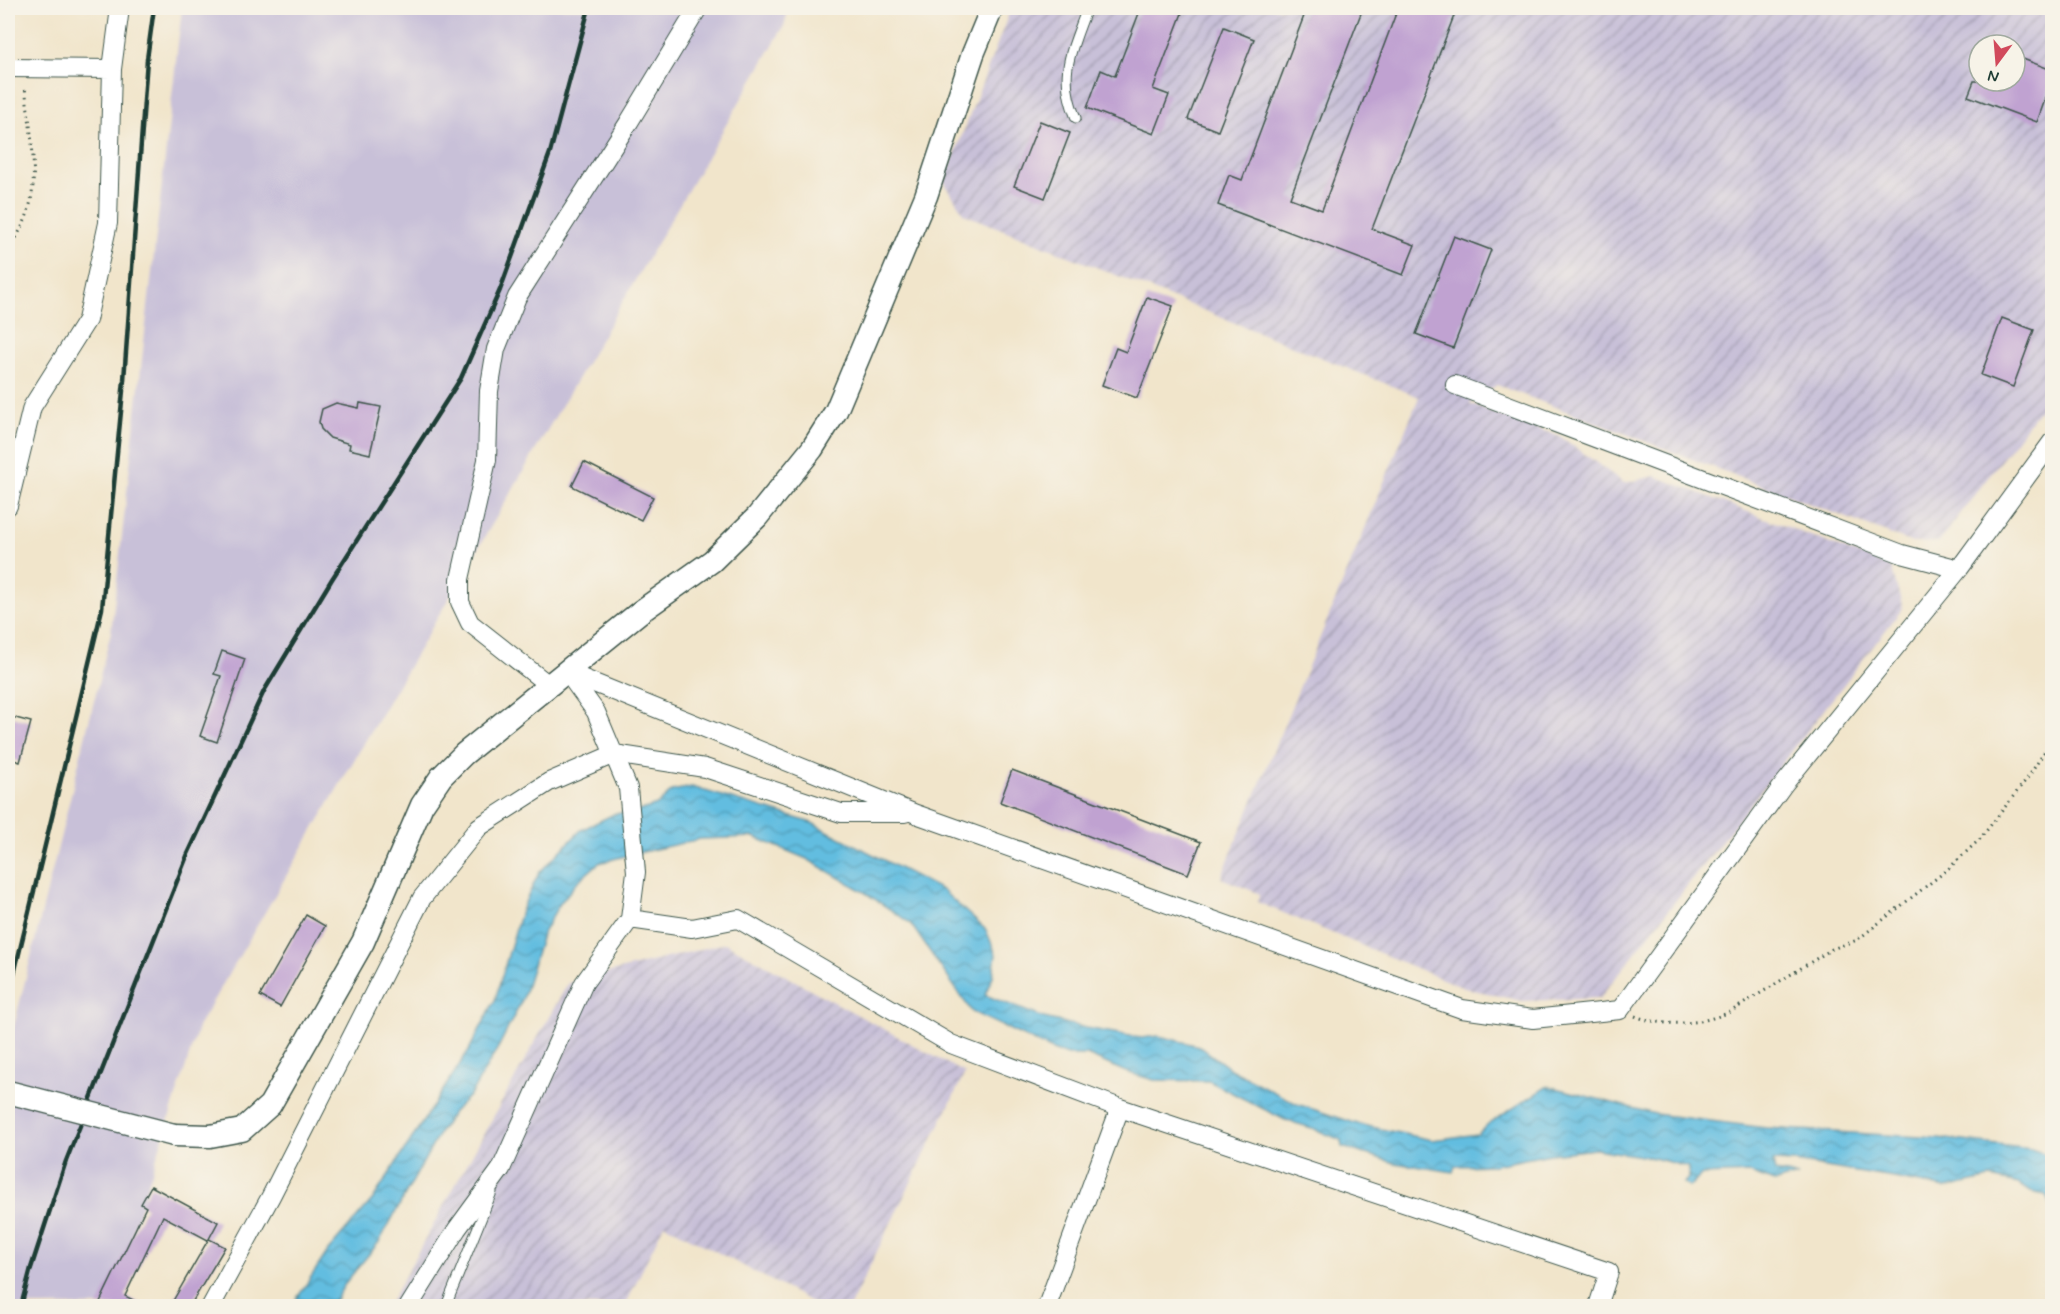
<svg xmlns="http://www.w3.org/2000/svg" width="2060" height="1314" font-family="Mynerve,sans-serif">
	<defs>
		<pattern id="industrial-furrows" width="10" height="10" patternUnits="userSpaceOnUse" patternTransform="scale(1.5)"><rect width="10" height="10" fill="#c8c0d8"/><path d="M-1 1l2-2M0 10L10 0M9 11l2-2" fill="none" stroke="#a29db0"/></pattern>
		<pattern id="water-waves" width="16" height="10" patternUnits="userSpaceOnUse" patternTransform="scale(1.5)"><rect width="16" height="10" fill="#62bde0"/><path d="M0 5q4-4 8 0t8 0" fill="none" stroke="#509bb6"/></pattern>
	</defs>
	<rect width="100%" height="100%" fill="#f7f3e8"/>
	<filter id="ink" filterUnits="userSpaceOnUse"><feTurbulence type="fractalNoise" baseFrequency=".0167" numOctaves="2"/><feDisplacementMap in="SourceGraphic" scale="12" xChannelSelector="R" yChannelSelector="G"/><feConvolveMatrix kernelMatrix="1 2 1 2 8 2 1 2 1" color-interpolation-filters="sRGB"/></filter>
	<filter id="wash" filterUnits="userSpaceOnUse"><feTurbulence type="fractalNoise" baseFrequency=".008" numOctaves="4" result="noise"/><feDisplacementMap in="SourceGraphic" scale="24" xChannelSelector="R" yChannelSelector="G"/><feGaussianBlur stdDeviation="1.35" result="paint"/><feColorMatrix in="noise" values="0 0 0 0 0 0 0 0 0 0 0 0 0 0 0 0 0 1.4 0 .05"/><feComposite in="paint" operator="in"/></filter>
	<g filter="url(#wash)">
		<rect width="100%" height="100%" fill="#f1e5cb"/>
		<path fill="url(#industrial-furrows)" fill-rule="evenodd" d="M1011 8H2052V393L1939 542 1913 543 1497 385 1469 404 1561 437 1624 483 1655 476 1891 567 1903 608 1600 998 1522 1001 1464 988 1257 902 1260 894 1221 878 1419 397 964 214 944 182ZM1979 45H2015V81H1979Z
			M725 943 965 1073 850 1306H819L664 1224 625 1306H388L568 983Z"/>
		<path fill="#c8c0d8" d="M182 8H789L784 26 199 1025 109 1306H8V1050L111 632Z"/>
		<path fill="url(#water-waves)" stroke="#407d8a" stroke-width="1.5" d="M692 787 812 823 942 890 986 930 996 954 993 976 985 995 1044 1018 1086 1028 1141 1038 1159 1036 1199 1046 1232 1070 1297 1104 1358 1124 1432 1140 1478 1134 1488 1124 1548 1086 1655 1114 1766 1128 1938 1138 2031 1149 2052 1156V1210L2046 1195 2031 1192 2019 1184 1990 1178 1946 1188 1894 1178 1795 1162 1773 1161 1775 1172 1798 1176 1774 1182 1750 1173 1702 1175 1689 1187 1684 1183 1689 1177 1688 1167 1654 1158 1595 1149 1550 1154 1495 1165 1455 1166 1453 1172 1395 1163 1342 1147 1341 1140 1312 1128 1285 1120 1209 1081 1154 1080 1126 1072 1087 1055H1068L1055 1051 972 1012 910 923 864 892 807 859 754 837 700 839 625 856 599 863 577 882 558 906 542 935 523 998 499 1046 471 1094 453 1112 440 1132 379 1242 346 1282 332 1306H292L328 1251 373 1199 469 1050 495 1000 521 911 539 873 581 830 614 814 639 811 657 805 672 791Z"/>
		<g id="blocks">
			<path fill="#c0a2d1" d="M1141 8H1184L1153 89 1169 95 1154 134 1087 108 1101 70 1115 76Z
				M1307 8H1363L1290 198 1322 210 1398 8H1457L1372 229 1415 245 1403 275 1218 205 1229 175 1242 180Z
				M1224 27 1254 39 1218 131 1188 119Z
				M2015 56 2052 70V80L2037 122 1968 96 1974 81H2015Z
				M1040 121 1070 133 1045 198 1014 186Z
				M1454 236 1491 250 1453 348 1416 334Z
				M1147 297 1173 306 1137 398 1102 385 1116 348 1126 352Z
				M2002 318 2034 330 2013 387 1981 375Z
				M336 403 359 408 360 403 381 407 370 454 349 449 350 444 330 438 321 429 319 422 322 409Z
				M584 462 653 497 641 520 572 486Z
				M222 651 245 659 217 742 200 736 221 676 214 674Z
				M12 717 31 722 20 762 8 758V736Z
				M1012 770 1201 842 1188 874 1000 802Z
				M306 915 325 926 280 1007 260 996Z
				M151 1186 218 1222 209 1239 225 1247 190 1306H170L208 1240 163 1216 125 1296 145 1306H98L146 1207 141 1204Z"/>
		</g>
	</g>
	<g filter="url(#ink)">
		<use href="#blocks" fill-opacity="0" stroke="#3e564b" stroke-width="1.5"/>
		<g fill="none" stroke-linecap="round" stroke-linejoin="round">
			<defs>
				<path id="service" d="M1076 118C1057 74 1072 50 1087 8
					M446 1306 492 1192"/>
				<path id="minor" d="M8 68 112 69
					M1455 385 1902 554 1959 569
					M8 506 32 407 87 320 108 223 112 69 120 8
					M567 672 916 814 1462 1009 1533 1019 1620 1010 1784 784 1959 569 2052 442
					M550 686 470 623 460 602V579L487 460 489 391 496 349 517 297 629 122 698 8
					M630 919 692 928 738 919 951 1044 1120 1108 1609 1272 1598 1306
					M211 1306 271 1196 422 898 479 827 549 782 614 754 705 768 841 813H905
					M409 1306 457 1229 501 1169 584 983 630 919 636 872 628 788 596 712 567 672
					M1047 1306 1120 1108"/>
				<path id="tertiary" d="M174 1135 210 1136 242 1130 270 1105 363 942 422 805 441 777 464 754 640 612 712 561 757 517 812 449 836 411 926 196 973 54 992 8"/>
			</defs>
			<use href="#service" stroke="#3e564b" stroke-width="11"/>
			<use href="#minor" stroke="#3e564b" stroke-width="20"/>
			<use href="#tertiary" stroke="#3e564b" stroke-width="25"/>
			<path stroke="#3e564b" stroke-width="3" stroke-dasharray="1.5 4.5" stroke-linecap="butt" d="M8 254C14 240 24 226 28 212 40 175 29 124 25 86
				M1635 1016C1665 1028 1702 1024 1730 1012L1832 949 1857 940 1947 870 1980 839 2029 776 2052 740"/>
			<use href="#service" stroke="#fff" stroke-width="9"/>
			<use href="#minor" stroke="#fff" stroke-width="18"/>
			<use href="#tertiary" stroke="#fff" stroke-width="22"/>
			<path stroke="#1f3d34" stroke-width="4.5" d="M8 999 102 609 124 380 147 59 154 8
				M21 1306 31 1268 66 1161 95 1088 187 856 264 691 332 579 461 378 500 290 550 153 589 8"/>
			<defs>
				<path id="tertiary-bridge" d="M8 1092 174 1135"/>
			</defs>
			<use href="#tertiary-bridge" stroke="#3e564b" stroke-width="25" stroke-linecap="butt"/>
			<use href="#tertiary-bridge" stroke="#fff" stroke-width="22"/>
		</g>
	</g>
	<rect width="2060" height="1314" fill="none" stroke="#f7f3e8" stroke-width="30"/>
	<g transform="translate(1997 63) rotate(196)"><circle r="28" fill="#f7f3e8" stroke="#a1aaa0" stroke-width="1.5"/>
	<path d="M0-4.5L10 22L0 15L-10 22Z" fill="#d1495b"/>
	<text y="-9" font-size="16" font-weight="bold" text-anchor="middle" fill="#1f3d34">N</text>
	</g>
</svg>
